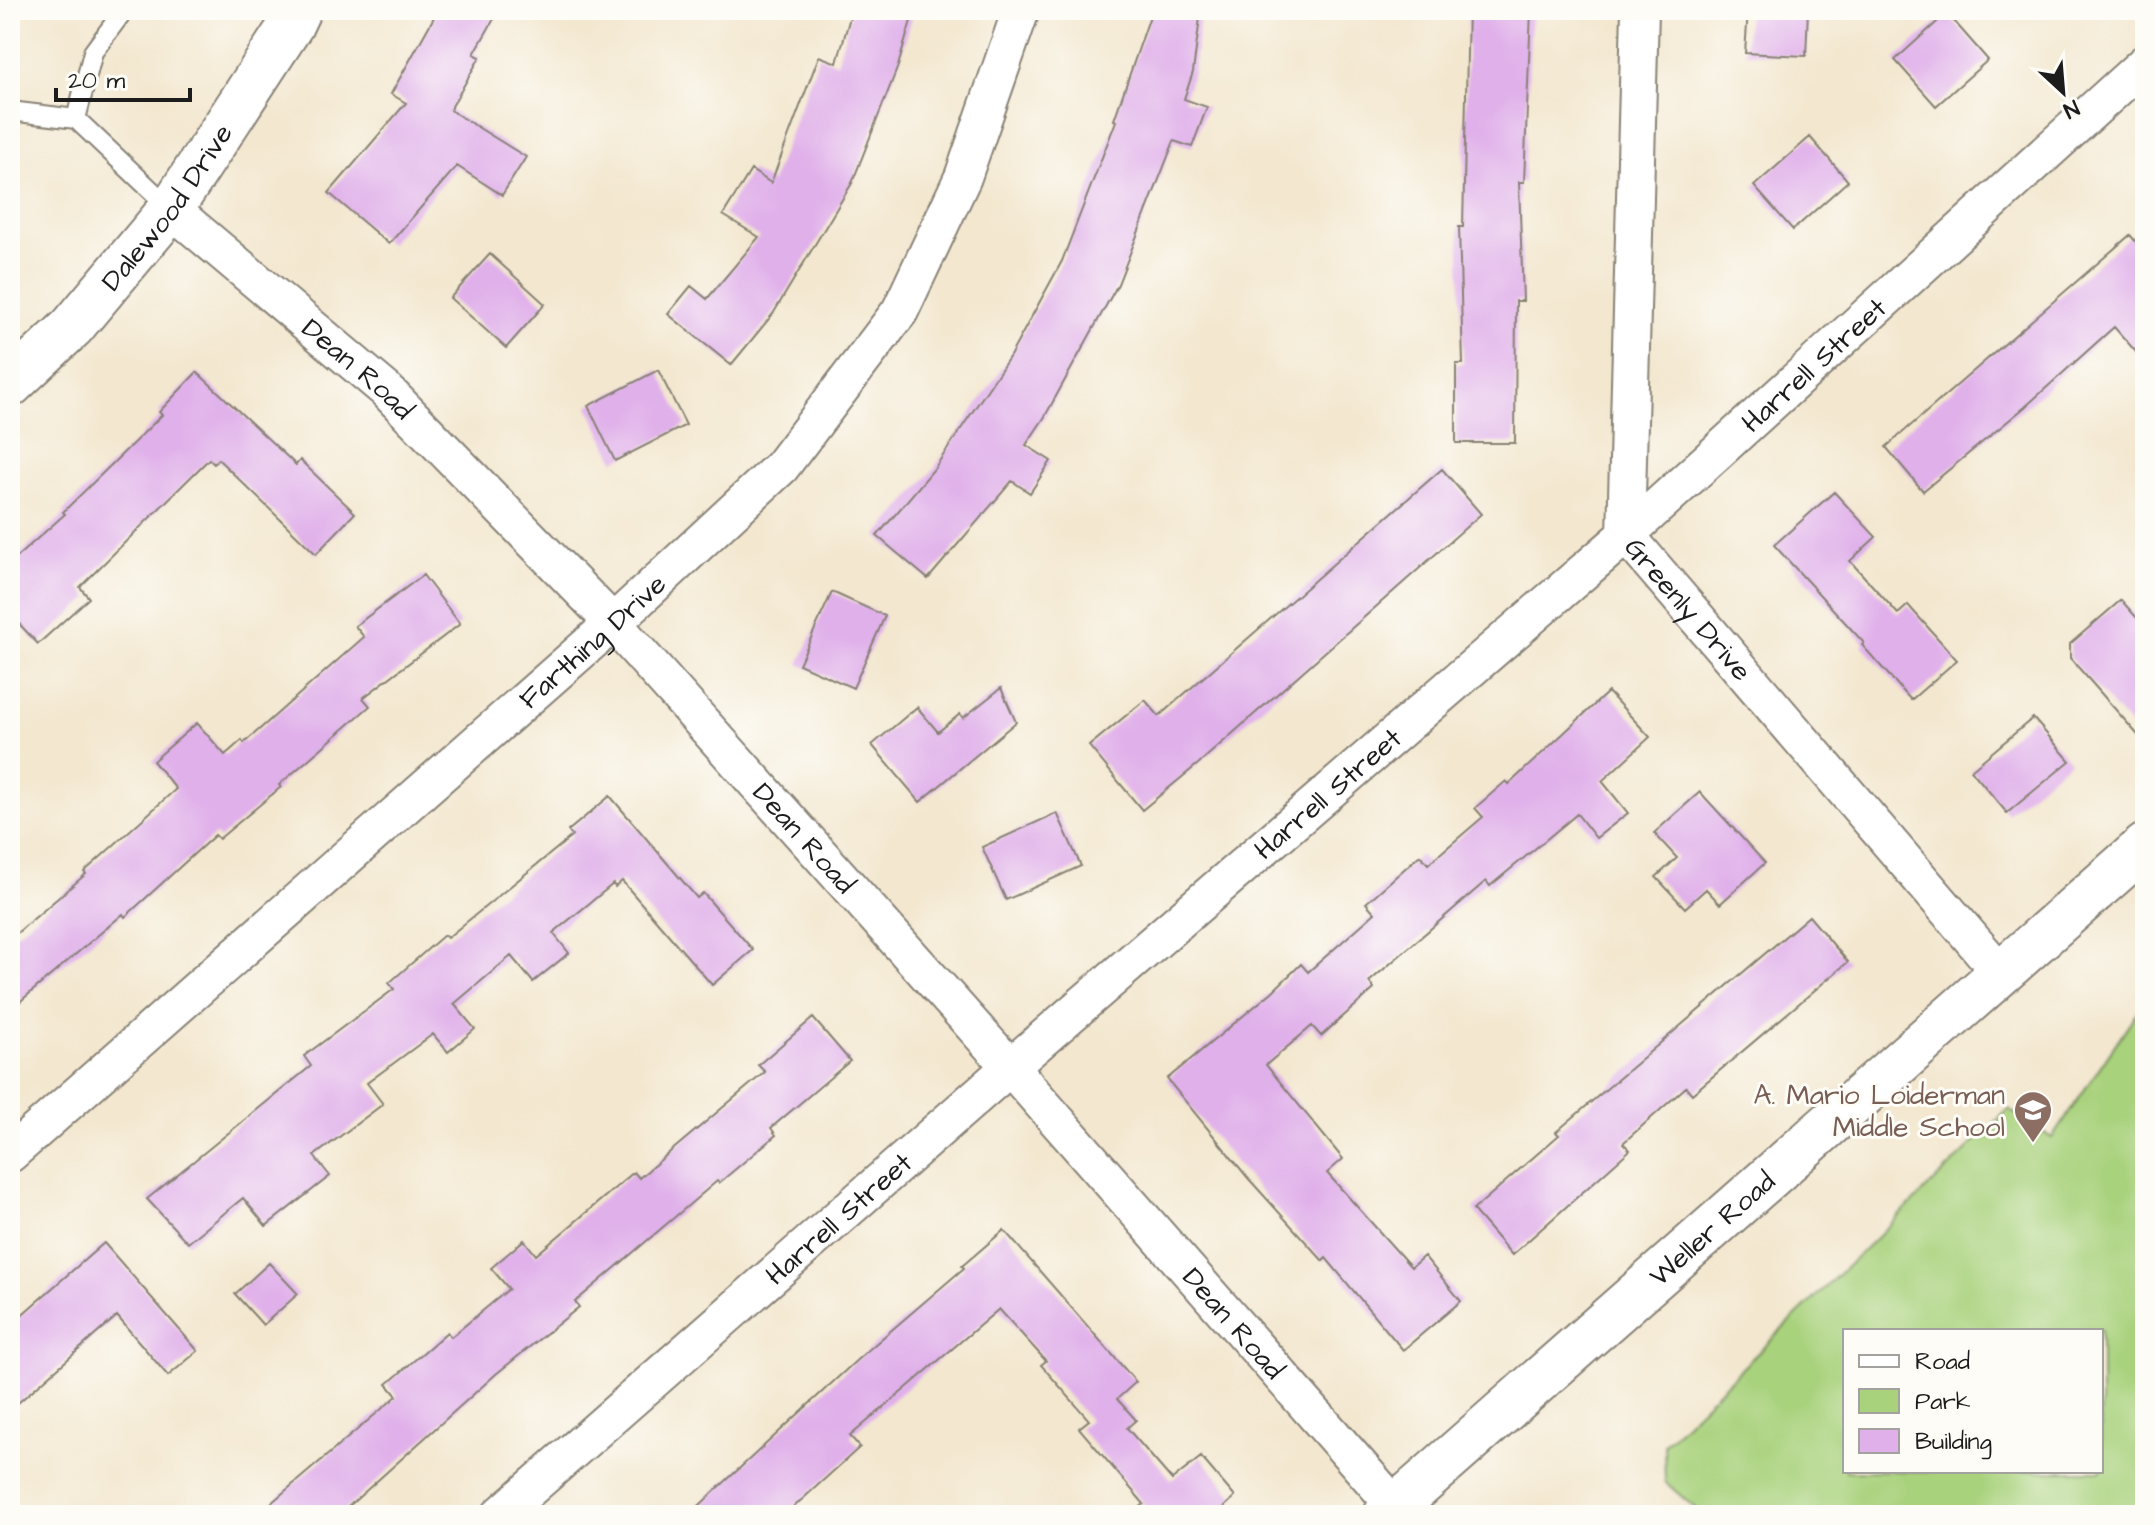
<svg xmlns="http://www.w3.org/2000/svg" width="2155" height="1525" font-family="'Architects Daughter',sans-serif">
	<rect width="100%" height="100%" fill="#fdfcf7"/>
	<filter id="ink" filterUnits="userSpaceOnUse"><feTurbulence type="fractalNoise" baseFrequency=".0125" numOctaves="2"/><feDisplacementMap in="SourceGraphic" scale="16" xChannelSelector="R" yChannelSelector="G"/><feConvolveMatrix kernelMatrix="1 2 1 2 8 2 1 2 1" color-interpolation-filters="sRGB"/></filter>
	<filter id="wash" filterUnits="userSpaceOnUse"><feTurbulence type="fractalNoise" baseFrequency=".006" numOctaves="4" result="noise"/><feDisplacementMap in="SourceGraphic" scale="32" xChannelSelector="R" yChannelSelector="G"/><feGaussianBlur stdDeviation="1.8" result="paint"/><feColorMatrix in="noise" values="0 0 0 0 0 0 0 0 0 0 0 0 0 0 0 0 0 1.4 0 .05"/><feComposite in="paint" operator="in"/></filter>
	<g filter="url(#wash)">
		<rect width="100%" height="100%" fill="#f3e7cf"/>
		<path fill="#a9d27d" stroke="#62774c" stroke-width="2" fill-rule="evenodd" d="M2141 1006 2145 1009V1515H1703L1665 1482 1664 1444 2009 1109 2052 1138ZM1845 1331H2101V1471H1845Z"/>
		<g id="blocks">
			<path fill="#e0b0ea" d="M438 10H499L474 54 480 57 450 110 526 157 502 195 457 166 389 244 329 193 406 103 391 94Z
				M852 10H914L898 66 852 183 773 314 731 365 668 314 691 286 707 299 759 237 723 215 751 170 771 183 819 56 837 63Z
				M1152 10H1201L1193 72 1184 99 1207 107 1192 147 1174 141 1118 284 1044 418 1026 445 1051 461 1030 493 1012 481 928 579 877 536 934 469 1010 356 1062 261 1116 121 1114 120Z
				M1468 10H1531L1524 182H1519L1523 301H1516L1515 443H1456V364H1463L1459 227H1463Z
				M1748 10H1808L1806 56 1745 53Z
				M1947 13 1988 60 1936 106 1895 60Z
				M1810 137 1848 181 1793 230 1754 186Z
				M2130 235 2145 252V362L2114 327 2025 407 1923 491 1886 447Z
				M490 254 545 304 506 348 450 298Z
				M658 370 686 425 615 461 588 406Z
				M197 372 296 465 300 460 355 513 316 554 218 459 214 464 209 459 80 587 89 598 38 644 10 614V563L65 514 63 512 162 415 159 412Z
				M1442 469 1481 514 1198 764 1142 810 1089 746 1145 700 1159 716Z
				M1834 492 1876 537 1850 561 1898 614 1908 605 1957 660 1911 700 1862 645 1864 643 1774 545Z
				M423 575 460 624 363 698 370 706 279 785 281 787 219 839 215 835 125 917 123 914 10 1010V939L86 874 84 872 176 789 153 761 197 723 225 755 242 740 244 743 364 637 355 626Z
				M832 592 885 616 853 688 799 664Z
				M2121 600 2145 627V743L2070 658V644Z
				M1001 688 1016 722 920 802 872 745 917 707 938 732 960 714 963 718Z
				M1608 692 1650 737 1602 781 1628 813 1596 838 1577 814 1490 886 1486 881 1369 982 1374 989 1321 1036 1312 1026 1266 1065 1343 1159 1327 1173 1411 1267 1424 1256 1461 1301 1403 1350 1326 1258 1323 1261 1248 1178 1167 1079 1272 992 1301 964 1308 972 1375 913 1366 903 1420 855 1428 864 1483 817 1475 808 1506 781 1509 784Z
				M2033 718 2070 761 2007 813 1971 770Z
				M1700 792 1765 863 1720 904 1706 889 1685 908 1656 877 1677 858 1654 833Z
				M610 796 697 898 703 893 753 950 712 985 622 881 615 887 613 884 553 933 569 953 533 982 511 956 454 1004 475 1029 448 1052 433 1034 367 1083 383 1104 314 1156 330 1176 266 1226 243 1198 188 1243 147 1199 311 1066 304 1056 394 989 389 983 444 935 447 938 572 836 568 831Z
				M1057 813 1081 866 1006 900 982 847Z
				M1809 916 1848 962 1692 1094 1686 1087 1623 1143 1630 1150 1512 1255 1473 1210 1559 1135 1556 1132Z
				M813 1018 850 1061 771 1128 776 1135 719 1183 717 1181 575 1302 579 1307 496 1374 339 1515H257L397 1396 387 1384 447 1332 451 1337 509 1289 491 1268 524 1240 536 1255 634 1172 639 1178 765 1072 758 1065Z
				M1004 1230 1136 1382 1117 1399 1136 1420 1127 1428 1172 1480 1201 1457 1235 1497 1215 1515H1131L1144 1504 1079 1428 1089 1420 1041 1365 1046 1361 999 1309 850 1436 860 1447 785 1515H689L859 1358 964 1268 962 1266Z
				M104 1243 198 1351 168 1376 117 1316 10 1410V1325Z
				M269 1263 298 1294 263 1325 235 1294Z"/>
		</g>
	</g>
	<g filter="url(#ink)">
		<use href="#blocks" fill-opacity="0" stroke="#888276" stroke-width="2"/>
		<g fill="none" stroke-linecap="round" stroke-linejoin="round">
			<defs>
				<path id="lane" d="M10 111 76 119 171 209
					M76 119 93 52 124 10"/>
				<g id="street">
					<path id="s1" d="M1640 10 1626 535 2001 973"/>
					<path id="s2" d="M171 209 386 390 613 623 1010 1067 1395 1506"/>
					<path id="s3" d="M10 1154 613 623 781 467 900 311 963 177 1021 10"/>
					<path id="s4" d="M500 1515 1010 1067 1626 535 2145 63"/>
				</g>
				<g id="secondary">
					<path id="s5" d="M10 385 72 327 171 209 291 25 298 10"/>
					<path id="s6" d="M1386 1515 2145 846"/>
				</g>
			</defs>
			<use href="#lane" stroke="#888276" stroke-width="22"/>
			<use href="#street" stroke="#888276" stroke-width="40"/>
			<use href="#secondary" stroke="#888276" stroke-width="48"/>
			<use href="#lane" stroke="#fff" stroke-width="18"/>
			<use href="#street" stroke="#fff" stroke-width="36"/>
			<use href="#secondary" stroke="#fff" stroke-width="44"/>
		</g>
	</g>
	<defs>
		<symbol id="school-pin" viewBox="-11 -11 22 30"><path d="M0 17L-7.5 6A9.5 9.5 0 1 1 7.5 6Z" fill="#8d6e63" stroke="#fdfcf7"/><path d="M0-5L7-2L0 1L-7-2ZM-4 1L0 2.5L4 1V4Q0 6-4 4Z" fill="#fff"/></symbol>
	</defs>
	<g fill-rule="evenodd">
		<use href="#school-pin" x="2011" y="1088" width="44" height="60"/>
	</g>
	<g text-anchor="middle" stroke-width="6" stroke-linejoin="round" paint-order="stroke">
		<g font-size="28" fill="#1c1c1c" stroke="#fdfcf7">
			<text dy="10" stroke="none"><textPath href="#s5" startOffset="238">Dalewood Drive</textPath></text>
			<text dy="10" stroke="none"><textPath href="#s4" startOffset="1746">Harrell Street</textPath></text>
			<text dy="10" stroke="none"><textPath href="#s2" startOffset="246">Dean Road</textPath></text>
			<text dy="10" stroke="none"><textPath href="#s1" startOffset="622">Greenly Drive</textPath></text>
			<text dy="10" stroke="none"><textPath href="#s3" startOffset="776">Farthing Drive</textPath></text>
			<text dy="10" stroke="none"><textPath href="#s4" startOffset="1098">Harrell Street</textPath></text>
			<text dy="10" stroke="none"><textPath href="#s2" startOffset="894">Dean Road</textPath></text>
			<text dy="10" stroke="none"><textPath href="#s4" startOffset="450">Harrell Street</textPath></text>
			<text dy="10" stroke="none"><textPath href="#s6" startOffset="434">Weller Road</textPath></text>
			<text dy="10" stroke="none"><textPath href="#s2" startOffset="1542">Dean Road</textPath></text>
		</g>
		<g font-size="28" fill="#785e54" stroke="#fdfcf7" text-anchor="end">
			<text x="2005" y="1104">A. Mario Loiderman<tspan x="2005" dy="32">Middle School</tspan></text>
		</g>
	</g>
	<rect width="2155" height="1525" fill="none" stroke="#fdfcf7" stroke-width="40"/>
	<rect x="1843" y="1329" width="260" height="144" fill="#fdfcf7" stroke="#a3a29f" stroke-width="2"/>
	<rect x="1859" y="1355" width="40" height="12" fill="#ffffff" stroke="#a3a29f" stroke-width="2"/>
	<text x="1915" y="1369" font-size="24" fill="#1c1c1c">Road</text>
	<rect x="1859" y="1389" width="40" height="24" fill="#a9d27d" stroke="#a3a29f" stroke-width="2"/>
	<text x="1915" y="1409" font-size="24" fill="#1c1c1c">Park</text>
	<rect x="1859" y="1429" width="40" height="24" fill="#e0b0ea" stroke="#a3a29f" stroke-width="2"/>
	<text x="1915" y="1449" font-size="24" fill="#1c1c1c">Building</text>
	<g transform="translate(2063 92) rotate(154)" stroke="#fdfcf7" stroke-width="6" paint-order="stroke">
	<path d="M0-6L14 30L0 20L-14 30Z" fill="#1c1c1c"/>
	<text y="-12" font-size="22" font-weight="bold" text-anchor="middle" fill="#1c1c1c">N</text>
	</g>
	<path d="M56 88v12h134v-12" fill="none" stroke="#1c1c1c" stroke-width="4"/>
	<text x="68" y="88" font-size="24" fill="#1c1c1c" stroke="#fdfcf7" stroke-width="6" paint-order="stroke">20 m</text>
</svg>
